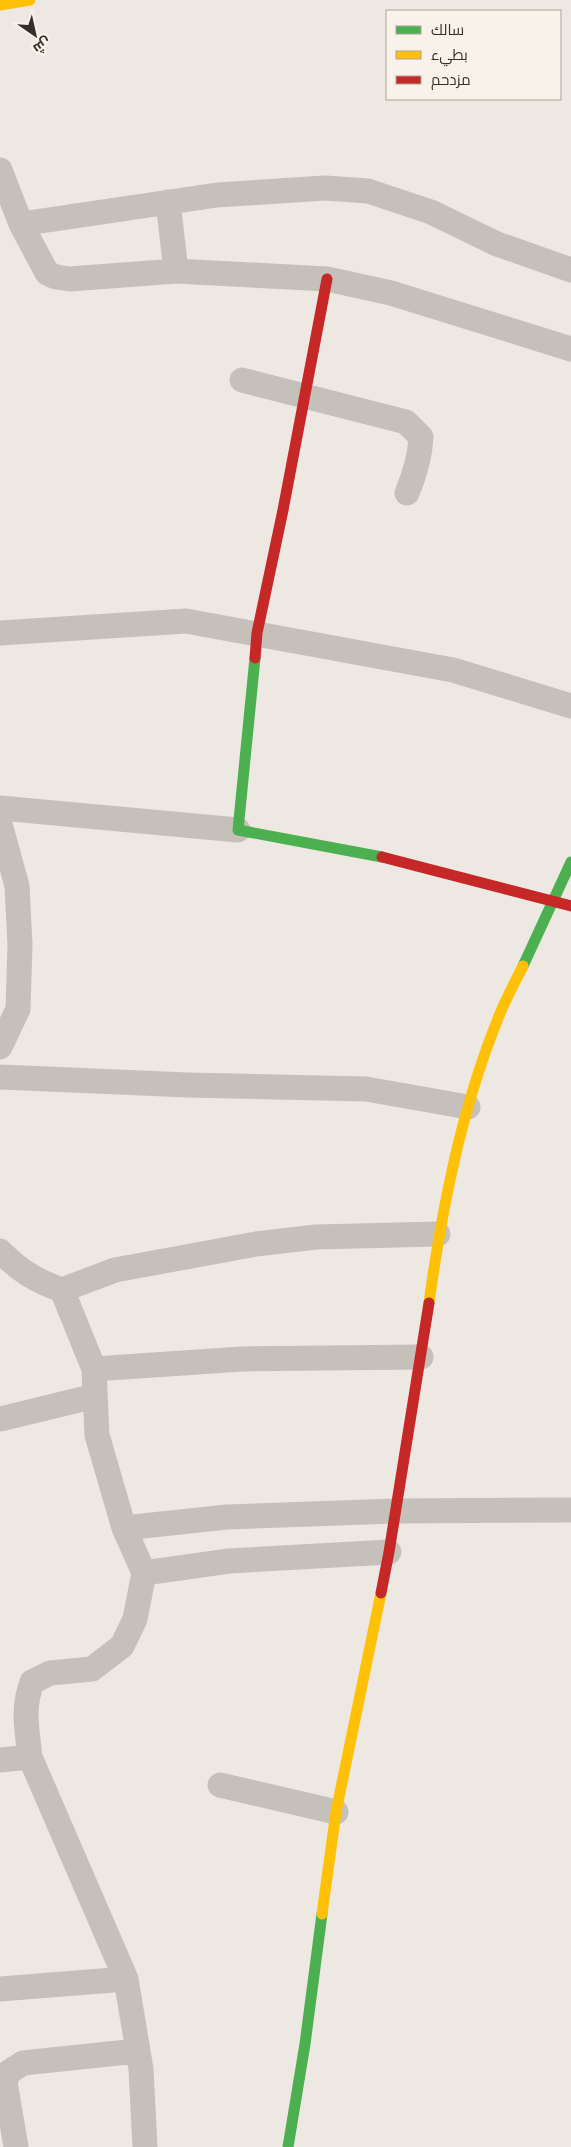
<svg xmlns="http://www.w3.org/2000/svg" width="571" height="2147" font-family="Inter,Cairo,sans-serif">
	<rect width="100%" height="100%" fill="#ede8e2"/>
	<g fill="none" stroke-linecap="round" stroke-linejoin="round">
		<path stroke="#c6c0bb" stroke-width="25" d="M0 170 21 224 47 273 56 277 70 279 176 271 327 279 391 293 571 349
			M168 202 176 271
			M21 224 217 195 325 188 368 191 431 212 497 244 571 270
			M242 380 406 422 421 437C420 458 415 474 407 493
			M0 633 186 621 453 670 571 706
			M0 808 238 830
			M0 824 17 886 20 945 18 1009 0 1047
			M0 1077 188 1085 366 1089 468 1107
			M0 1251C20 1271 36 1281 62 1290L94 1369 242 1359 421 1357
			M62 1290 115 1270 256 1244 316 1237 438 1234
			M0 1419 95 1396
			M124 1528 227 1517 395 1511 571 1510
			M144 1573 229 1561 389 1552
			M30 1757 126 1979 141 2069 145 2147
			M0 1760 30 1757C27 1729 22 1709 32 1682L50 1673 92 1669 122 1646 135 1619 144 1573 124 1528 97 1435 94 1369
			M220 1785 336 1812
			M0 1989 126 1979
			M16 2147 5 2082 9 2072 23 2063 137 2051"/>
		<path stroke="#4caf50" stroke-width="11" d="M255 658 238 830 382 857
			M523 966 571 862
			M288 2147 305 2044 322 1914"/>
		<path stroke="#ffc107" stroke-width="11" d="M0 5 30 0
			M429 1303C442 1208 461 1111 497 1021 504 1002 514 984 523 966
			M322 1914 336 1812 381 1593"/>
		<path stroke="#c62828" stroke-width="11" d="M255 658 257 633 283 510 327 279
			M382 857 571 906
			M381 1593 389 1552 429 1303"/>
	</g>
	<rect x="386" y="10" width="175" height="90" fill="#f9f2ea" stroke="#aba49d"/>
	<rect x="396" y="26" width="25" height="8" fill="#4caf50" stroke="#aba49d"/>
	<text x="431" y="35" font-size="15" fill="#372e29">سالك</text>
	<rect x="396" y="51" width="25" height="8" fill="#ffc107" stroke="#aba49d"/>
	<text x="431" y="60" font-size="15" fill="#372e29">بطيء</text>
	<rect x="396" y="76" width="25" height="8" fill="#c62828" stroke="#aba49d"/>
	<text x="431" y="85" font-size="15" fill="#372e29">مزدحم</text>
	<g transform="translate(35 35) rotate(146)" stroke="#f9f2ea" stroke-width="4" paint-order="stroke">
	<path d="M0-4L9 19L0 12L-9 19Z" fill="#372e29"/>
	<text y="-8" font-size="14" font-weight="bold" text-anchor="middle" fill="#372e29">ش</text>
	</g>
</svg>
